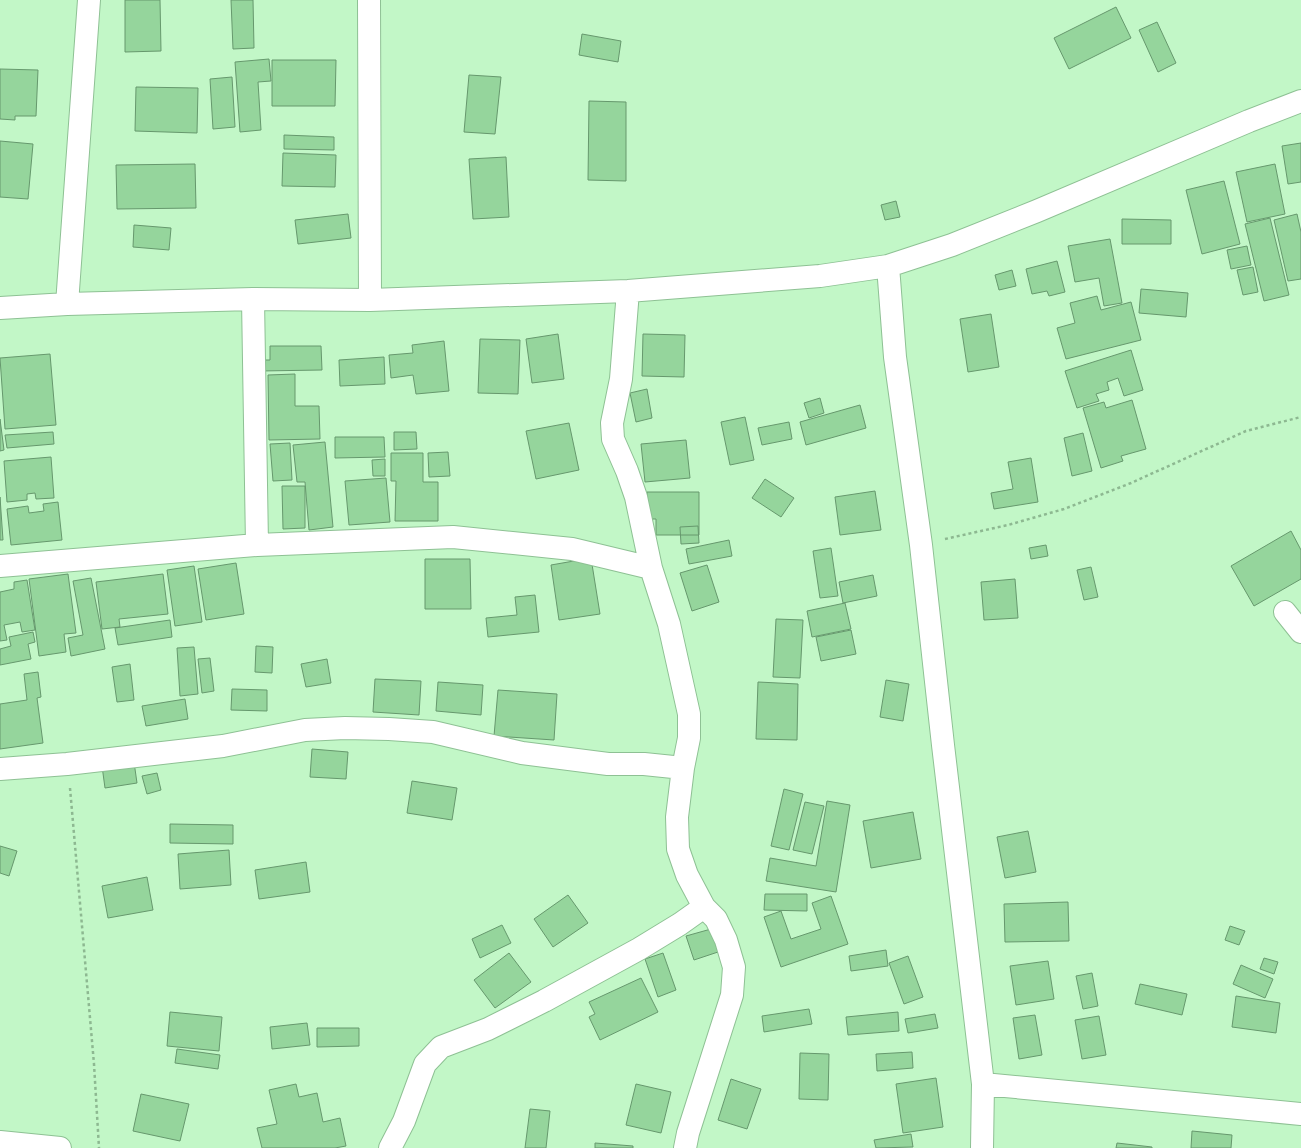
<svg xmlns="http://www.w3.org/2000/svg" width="1301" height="1148" font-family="'DejaVu Sans',sans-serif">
	<rect width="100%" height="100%" fill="#c2f7c7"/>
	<path fill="#95d59c" stroke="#66986d" d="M125 0H160L161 51 125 52Z
		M231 0H253L254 48 233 49Z
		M1116 7 1131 38 1069 69 1054 38Z
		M1157 22 1176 63 1158 72 1139 30Z
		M582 34 621 41 618 62 579 55Z
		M269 59 271 81 258 82 261 130 240 132 235 62Z
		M272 60H336L335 106H272Z
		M0 69 38 70 36 116H15V120L0 119Z
		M469 75 501 77 495 134 464 132Z
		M232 77 235 127 213 129 210 79Z
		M136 87 198 88 197 133 135 131Z
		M589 101 626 102V181L588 180Z
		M284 135 334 137V150L284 149Z
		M0 141 33 144 28 199 0 197Z
		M1301 143V182L1288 184 1282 146Z
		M283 153 336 155 335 187 282 186Z
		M506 157 509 217 473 219 469 159Z
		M195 164 196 208 117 209 116 165Z
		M1275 164 1285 214 1247 222 1236 172Z
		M1224 181 1240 244 1202 254 1186 190Z
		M896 201 900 217 885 220 881 205Z
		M348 214 351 238 298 244 295 220Z
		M1297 214 1301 232V279L1288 281 1274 220Z
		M1270 218 1289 295 1264 301 1245 224Z
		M1122 219 1171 220V244H1122Z
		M134 225 171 228 169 250 133 247Z
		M1110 239 1122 303 1104 306 1099 278 1075 282 1068 246Z
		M1247 246 1251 265 1231 269 1227 250Z
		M1057 261 1065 292 1049 296 1047 291 1032 294 1026 269Z
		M1253 267 1258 292 1243 295 1237 270Z
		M1012 270 1016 286 999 290 995 275Z
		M1141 289 1188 293 1186 317 1139 313Z
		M1097 296 1101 310 1131 302 1141 340 1066 359 1057 328 1075 323 1070 303Z
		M991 314 999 367 968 372 960 319Z
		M558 334 564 379 532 383 526 339Z
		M643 334 685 335 684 377 642 376Z
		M480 339 520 340 518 394 478 393Z
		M444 341 449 391 416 394 413 375 391 378 389 355 413 353 412 345Z
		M270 346H321L322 370 260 371V360H270Z
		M1131 350 1143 390 1124 396 1118 378 1107 382 1109 390 1096 394 1099 401 1077 408 1065 371Z
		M50 354 56 425 5 429 0 358Z
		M384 357 385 384 340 386 339 360Z
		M295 374V406H319L320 439 269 440 268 375Z
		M647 389 652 418 636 422 630 393Z
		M820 398 824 413 809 418 804 403Z
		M1132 400 1146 449 1121 456 1123 461 1101 468 1083 408 1104 402 1106 408Z
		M860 405 866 428 806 445 800 422Z
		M745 417 754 460 730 465 721 422Z
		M0 419 4 450 0 451Z
		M789 422 792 439 762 445 758 428Z
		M569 423 579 470 536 479 526 431Z
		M53 432 54 444 7 448 5 435Z
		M394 432H416L417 449 394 450Z
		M1083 433 1092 471 1072 476 1064 438Z
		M335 437H384L385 457 335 458Z
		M686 440 690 478 645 482 641 444Z
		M325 442 333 527 309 530 305 482H297L293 445Z
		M290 443 292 480 273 481 270 444Z
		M448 452 450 476 429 477 428 453Z
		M391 453H423V482H438V521H395L396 481H391Z
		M51 457 54 498 36 499 35 493 27 494V500L7 502 4 461Z
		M1031 458 1038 502 994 509 991 493 1013 489 1008 462Z
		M385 459V476H373L372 460Z
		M386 478 390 522 349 525 345 481Z
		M765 479 794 498 781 517 752 498Z
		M282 486H305V528L283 529Z
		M875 491 881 530 840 535 835 497Z
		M647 492H699V535H656V519H647Z
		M0 497 3 540H0Z
		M58 502 62 540 11 545 7 509 28 506 29 513 44 511 43 504Z
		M698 526 699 543 681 544 680 527Z
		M1291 531 1301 550V579L1254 606 1231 566Z
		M729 540 732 556 689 564 686 549Z
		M1046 545 1048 556 1031 559 1029 548Z
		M831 548 838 596 820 598 813 551Z
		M591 558 600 614 559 620 551 565Z
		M425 559H470L471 609H425Z
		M236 563 244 614 206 620 198 569Z
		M707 565 719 602 692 611 680 573Z
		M194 566 202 622 175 626 167 570Z
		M1091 567 1098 597 1084 600 1077 570Z
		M68 574 76 633 64 634 66 652 39 656 29 579Z
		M163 574 168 614 119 619 120 627 102 629 96 582Z
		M873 575 877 596 843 603 839 582Z
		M91 578 105 649 71 656 68 638 83 635 73 581Z
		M1015 579 1018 618 984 620 981 582Z
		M27 580 35 630 22 632 20 622 4 625 7 640 0 641V592L14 589V582Z
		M535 595 539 632 488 637 486 618 517 615 515 597Z
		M845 603 851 629 812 637 807 611Z
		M776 619 803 620 800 678 773 677Z
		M170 620 172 637 118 645 115 628Z
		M851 630 856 654 821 661 816 637Z
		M33 632 35 642 28 644 31 659 0 665V649L11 646 9 637Z
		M256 646 273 647 272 673 255 672Z
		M194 647 198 694 180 696 177 648Z
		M210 658 214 691 202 693 198 659Z
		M327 659 331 683 306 687 301 664Z
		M130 664 134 700 117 702 112 667Z
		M38 672 41 697 37 698 43 743 0 749V704L27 700 24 674Z
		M375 679 421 681 419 715 373 712Z
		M886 680 909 684 903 721 880 717Z
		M438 682 483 685 481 715 436 711Z
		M758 682 798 684 797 740 756 739Z
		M232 689 267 690V711L231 710Z
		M498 690 557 694 554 740 494 736Z
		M185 699 188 719 146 726 142 706Z
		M312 749 348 752 346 779 310 777Z
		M134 762 137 783 105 788 102 766Z
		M157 773 161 790 147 794 142 776Z
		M412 781 457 788 452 820 407 813Z
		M784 789 803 794 789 850 771 846Z
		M827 801 850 805 836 892 766 881 770 858 816 866Z
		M805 802 824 806 812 854 793 850Z
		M913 812 921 859 871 868 863 821Z
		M170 824 233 825V844L170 843Z
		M1028 831 1036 872 1005 878 997 837Z
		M0 846 17 851 9 876 0 873Z
		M229 850 231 885 180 889 178 854Z
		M306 862 310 892 259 899 255 870Z
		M147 877 153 910 108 918 102 886Z
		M765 894H807V911L764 910Z
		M568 895 588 923 553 947 534 919Z
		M831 896 848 944 781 967 764 917 781 911 791 939 821 929 812 903Z
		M1068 902 1069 941 1005 942 1004 904Z
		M502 925 511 943 480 958 472 939Z
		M1230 926 1245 931 1239 945 1225 940Z
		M711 929 718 952 694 960 686 936Z
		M886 950 888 966 851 971 849 956Z
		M509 953 531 982 495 1008 474 980Z
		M663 953 676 990 658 997 645 959Z
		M908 956 923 997 904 1004 889 963Z
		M1264 958 1278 962 1274 974 1260 969Z
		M1048 961 1054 999 1016 1005 1010 966Z
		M1241 965 1273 979 1265 998 1233 984Z
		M1092 973 1098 1006 1083 1009 1076 976Z
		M641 978 658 1012 600 1040 589 1017 595 1014 589 1002Z
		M1140 984 1187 994 1182 1015 1135 1004Z
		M1236 996 1280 1003 1276 1033 1232 1027Z
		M809 1009 812 1024 764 1032 762 1016Z
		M170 1012 222 1017 219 1051 167 1046Z
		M898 1012 899 1031 848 1035 846 1017Z
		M935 1014 938 1028 908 1033 905 1019Z
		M1035 1015 1042 1055 1019 1059 1013 1018Z
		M1099 1016 1106 1055 1082 1059 1075 1020Z
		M307 1023 310 1045 272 1049 270 1027Z
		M317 1028H359V1046L317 1047Z
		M177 1049 220 1055 218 1069 175 1063Z
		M912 1052 913 1068 877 1071 876 1054Z
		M800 1053 829 1054 828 1100 799 1099Z
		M936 1078 943 1127 903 1133 896 1084Z
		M731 1079 761 1089 747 1129 718 1120Z
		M296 1084 299 1097 317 1093 323 1122 340 1118 346 1146 335 1148H262L257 1128 277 1124 269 1090Z
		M636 1084 671 1092 661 1133 626 1125Z
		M141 1094 189 1104 180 1141 133 1131Z
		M530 1109 550 1111 546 1148H525Z
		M1192 1131 1232 1135 1231 1148H1191Z
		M911 1134 913 1147 876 1148 874 1140Z
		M595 1143 633 1146V1148H595Z
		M1117 1143 1152 1147V1148H1116Z"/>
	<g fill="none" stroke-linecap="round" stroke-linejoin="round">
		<defs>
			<path id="street" d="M369 0 370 300
				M888 266 895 357 921 545 943 745 983 1084 982 1148
				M628 291 621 379 612 423 613 439 627 471 636 497 651 568 669 624 689 714V738L683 768 677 817 678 849 687 875 704 907 716 919 726 940 734 967 732 995 688 1133 685 1148
				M253 299 257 545
				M67 304 89 0
				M0 308 67 304 253 299 370 300 628 291 820 276 888 266 952 245 1037 211 1249 121 1301 101
				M0 566 257 545 453 537 572 549 651 568
				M1285 612 1301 632
				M0 769 67 764 223 746 305 730 345 728 389 729 433 732 522 753 608 764H644L683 768
				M983 1084 1301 1114
				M0 1142 60 1148
				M390 1148 404 1121 425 1064 441 1047 488 1029 544 1001 639 949 680 924 704 907"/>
		</defs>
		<use href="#street" stroke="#8ec194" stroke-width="24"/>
		<path stroke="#8db891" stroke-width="2.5" stroke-dasharray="3 3" stroke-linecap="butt" d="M945 539 1008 525 1064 509 1131 483 1246 431 1301 417
			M70 788 94 1064 99 1148"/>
		<use href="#street" stroke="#fff" stroke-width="22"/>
	</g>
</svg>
